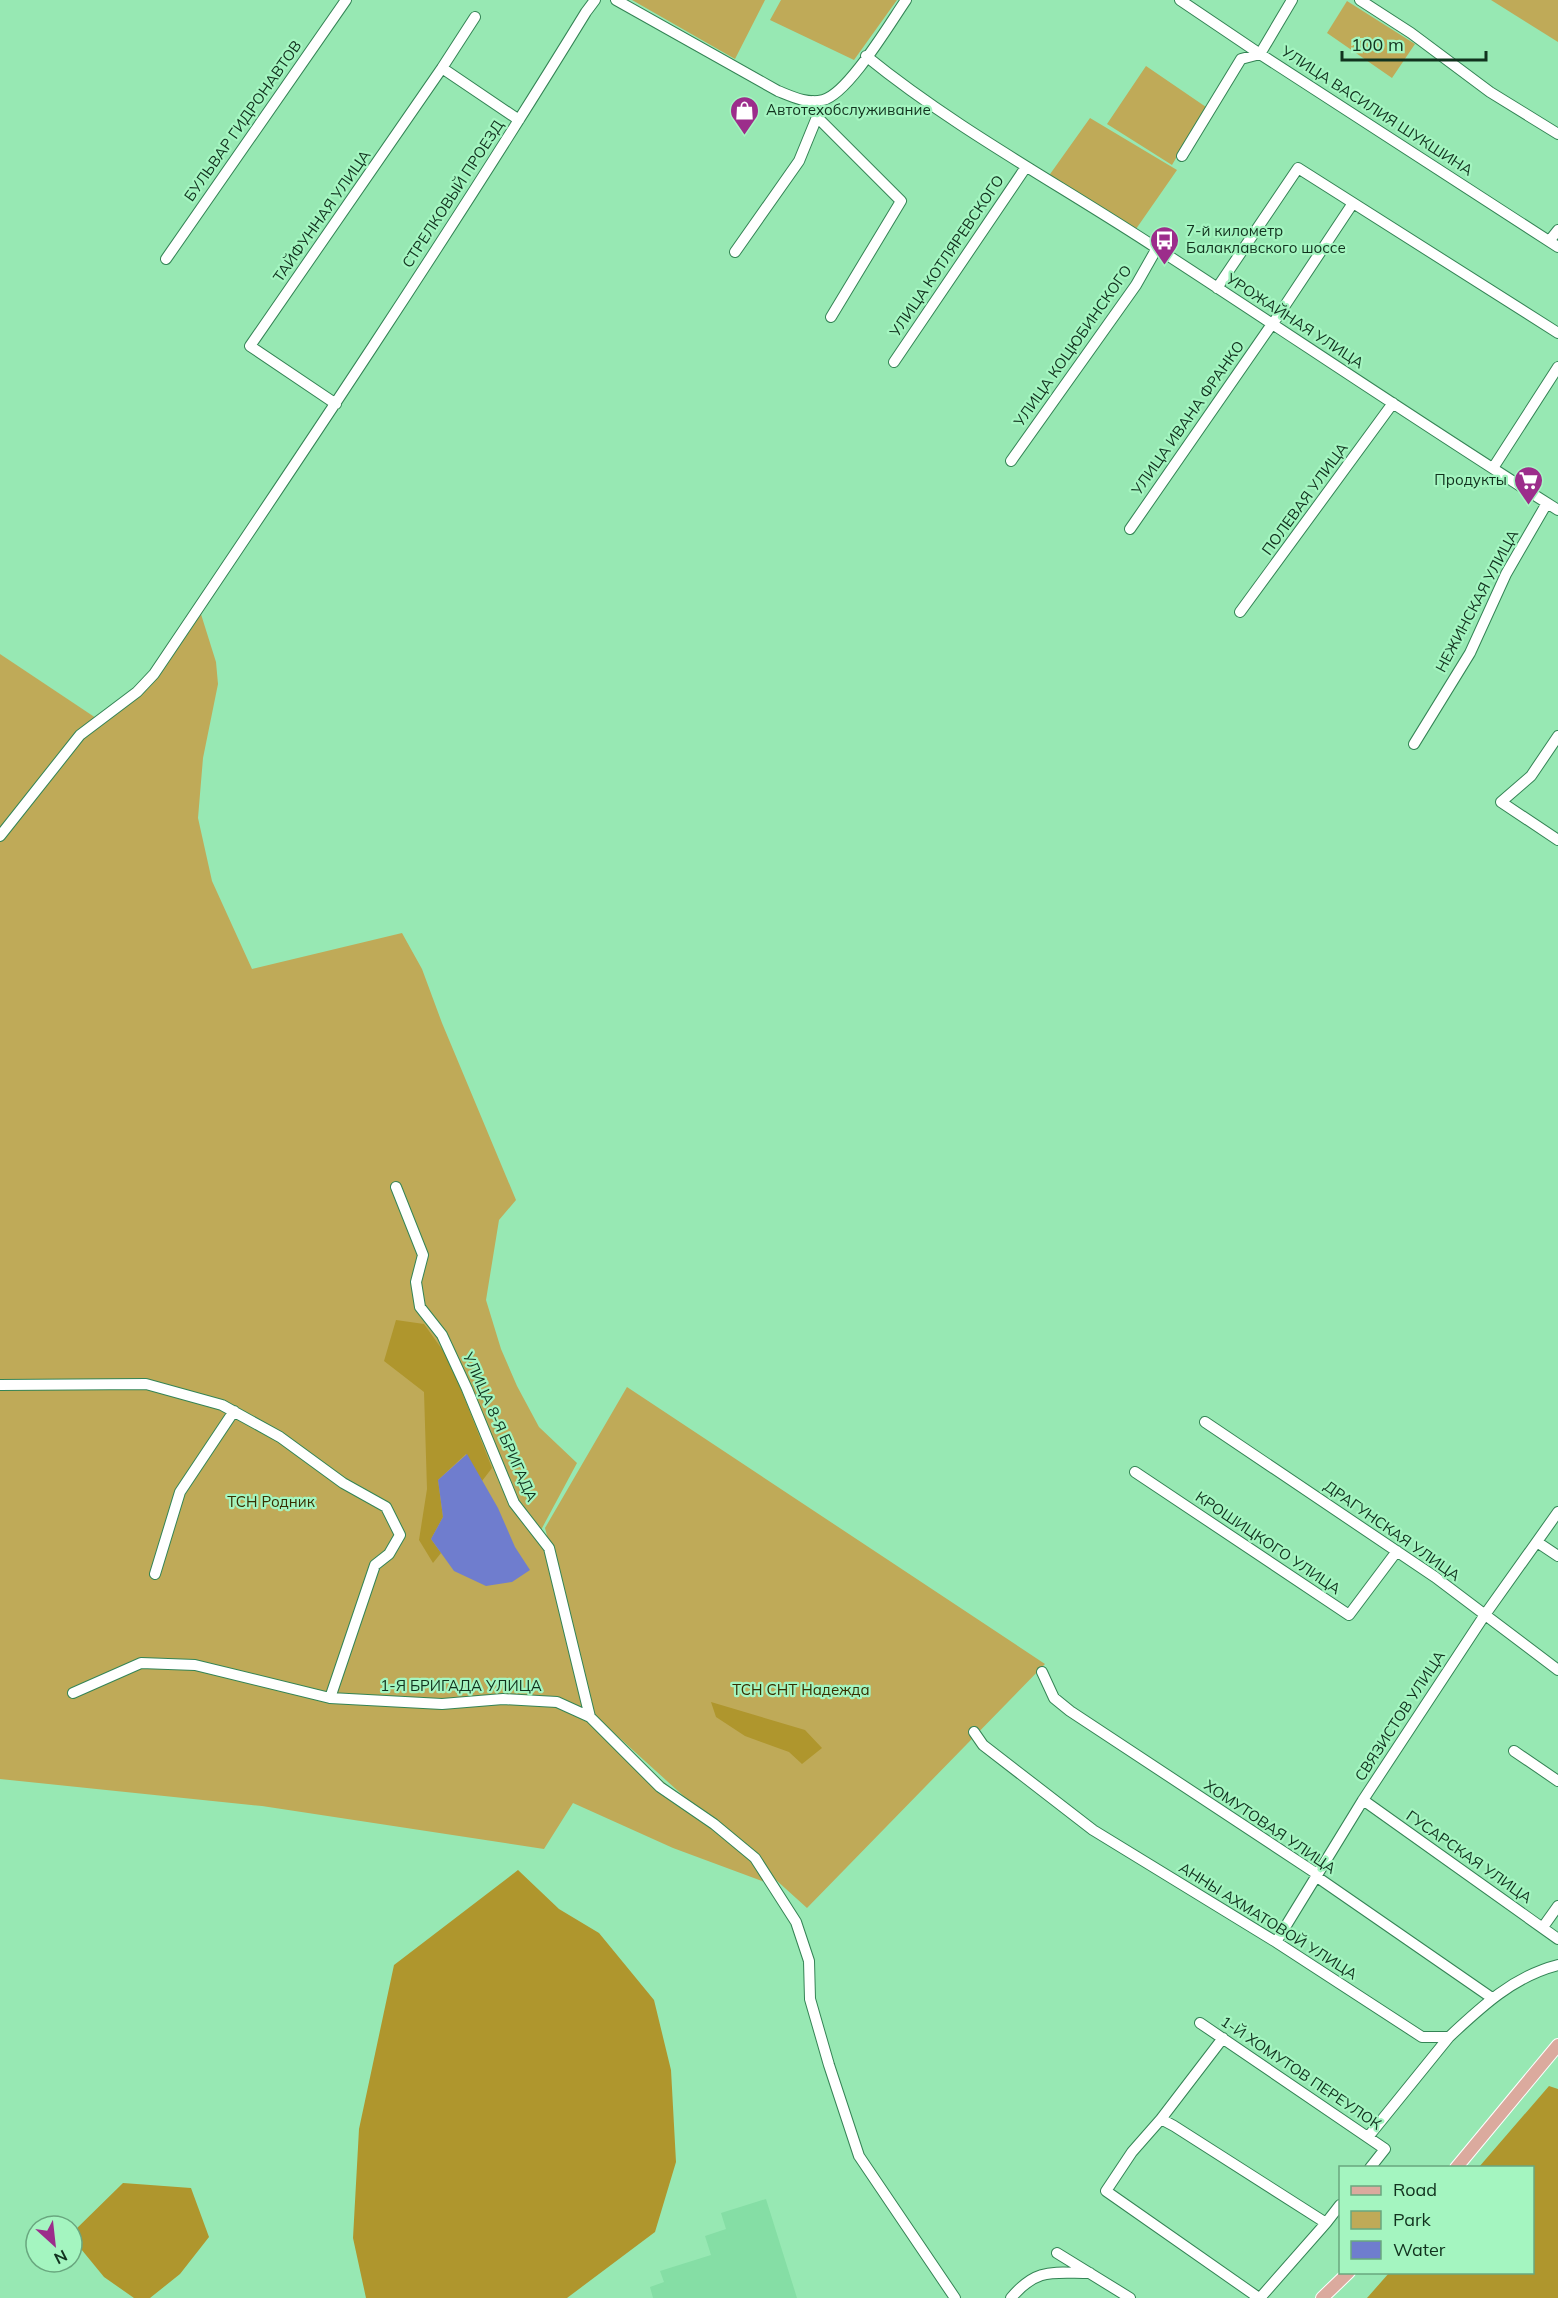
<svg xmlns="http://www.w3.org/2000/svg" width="1558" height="2298" font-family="Mulish,sans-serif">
	<rect width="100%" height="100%" fill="#97e8b3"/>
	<path fill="#85dea5" d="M766 2199 797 2298H653L650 2287 664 2282 660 2271 711 2255 705 2236 726 2229 721 2213Z"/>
	<path fill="#bfaa58" d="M632 0H765L735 59Z
		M781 0H897L854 60 770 20Z
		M1491 0H1558V42Z
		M1347 1 1415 44 1392 78 1327 33Z
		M1146 66 1206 107 1172 165 1107 124Z
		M1090 118 1177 170 1136 229 1048 177Z
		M200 611 216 662 218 684 203 758 198 818 212 881 252 969 402 933 422 969 442 1023 516 1200 499 1220 486 1300 501 1349 517 1386 539 1427 577 1463 541 1530 584 1708 635 1756 781 1888 673 1848 573 1803 544 1849 262 1806 0 1779V654L102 722 151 682Z
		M627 1387 1045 1664 807 1908 592 1713 545 1528Z"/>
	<path fill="#af962d" d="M396 1320 424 1324 449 1359 492 1468 482 1481 466 1454 438 1480 443 1517 431 1539 441 1553 433 1563 419 1540 427 1489 424 1392 384 1361Z
		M711 1702 805 1730 822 1748 802 1764 789 1752 745 1736 716 1717Z
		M518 1870 559 1909 599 1933 654 2000 671 2070 676 2162 655 2232 567 2298H366L353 2238 359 2129 394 1965Z
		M1549 2086 1558 2089V2298H1367L1389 2273 1532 2272V2168L1479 2167Z
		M123 2183 191 2188 209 2237 180 2274 150 2298H134L104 2277 72 2238V2233Z"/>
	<path fill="#6f7dce" d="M467 1454 498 1508 515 1547 530 1570 512 1582 486 1586 454 1571 431 1539 443 1517 438 1480Z"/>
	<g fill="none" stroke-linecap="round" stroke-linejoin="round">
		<defs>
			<path id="minor" d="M616 0 778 91C793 97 807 104 823 100 848 94 890 23 906 0
				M1180 0 1260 54 1558 247
				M1360 0 1411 33 1490 92 1558 134
				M866 56C957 130 1061 185 1158 249 1292 336 1423 425 1558 510
				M442 68 519 120
				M813 101 817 117 901 201 831 317
				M1182 156 1241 59 1260 54 1292 0
				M1550 240 1558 230
				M735 252 799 161 817 117
				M166 259 346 0
				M1217 288 1298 168 1558 333
				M1272 325 1353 203
				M894 362 1026 167
				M336 404 250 346 442 68 475 17
				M1011 461 1136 285 1157 248
				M1493 468 1558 367
				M1130 529 1272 324
				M1240 612 1393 403
				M1558 736 1531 776 1501 802 1558 840
				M1414 744 1470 653 1506 574 1547 503
				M0 836 80 735 137 692 154 674C301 456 448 237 586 12L595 0
				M396 1187 423 1255 416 1282 420 1307 442 1335 467 1389 514 1503 549 1548 590 1717
				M0 1385 146 1384 222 1405 280 1437 343 1483 386 1507 400 1535 389 1554 375 1565 330 1698
				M1205 1422 1435 1577 1558 1670
				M1135 1472 1349 1615 1397 1551
				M1537 1542 1558 1556
				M155 1574 180 1492 234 1411
				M1042 1672 1054 1698 1070 1711 1314 1872 1317 1877 1492 1998
				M73 1693 141 1663 195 1665 330 1698 442 1704 503 1699 557 1702 590 1717 660 1787 714 1824 755 1858 796 1922 809 1961 810 1999 829 2065 859 2156 955 2298
				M974 1732 983 1745 1093 1830 1276 1942 1422 2037H1449C1481 2007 1514 1976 1558 1965
				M1514 1751 1558 1781
				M1363 1800 1558 1939
				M1543 1927 1558 1906
				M1276 1942 1363 1800 1484 1616 1558 1512
				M1200 2023 1385 2149 1370 2168
				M1223 2038 1161 2119 1174 2126 1326 2223 1340 2205
				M1161 2119 1132 2152 1106 2191 1259 2298
				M1368 2137 1449 2037
				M1057 2253 1130 2298
				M1011 2298C1037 2267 1053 2273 1090 2273
				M1260 2298 1326 2223"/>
			<path id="major" d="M1456 2168 1558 2045
				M1322 2298 1349 2272"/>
		</defs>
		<use href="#minor" stroke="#348455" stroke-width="12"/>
		<use href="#major" stroke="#fff" stroke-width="14"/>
		<use href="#minor" stroke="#fff" stroke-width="10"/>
		<use href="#major" stroke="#dbaa9e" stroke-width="12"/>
	</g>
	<defs>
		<symbol id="shop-pin" viewBox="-11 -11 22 30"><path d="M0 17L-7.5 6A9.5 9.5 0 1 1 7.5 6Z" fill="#9c2d8b" stroke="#a4f5c0"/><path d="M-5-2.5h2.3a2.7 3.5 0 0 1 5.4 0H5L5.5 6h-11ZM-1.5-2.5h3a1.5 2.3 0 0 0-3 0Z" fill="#fff"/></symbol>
		<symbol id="bus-pin" viewBox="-11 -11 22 30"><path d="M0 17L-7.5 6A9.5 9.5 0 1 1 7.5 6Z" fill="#9c2d8b" stroke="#a4f5c0"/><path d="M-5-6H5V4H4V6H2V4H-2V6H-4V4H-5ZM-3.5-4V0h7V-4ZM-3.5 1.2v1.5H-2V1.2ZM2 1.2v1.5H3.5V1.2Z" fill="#fff"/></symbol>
		<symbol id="supermarket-pin" viewBox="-11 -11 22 30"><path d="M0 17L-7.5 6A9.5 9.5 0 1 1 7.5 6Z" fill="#9c2d8b" stroke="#a4f5c0"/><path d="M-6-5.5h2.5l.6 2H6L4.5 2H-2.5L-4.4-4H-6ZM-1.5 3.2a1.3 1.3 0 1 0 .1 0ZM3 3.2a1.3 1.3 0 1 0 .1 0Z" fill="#fff"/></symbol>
	</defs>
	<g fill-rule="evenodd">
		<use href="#shop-pin" x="728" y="94" width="33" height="45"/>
		<use href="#bus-pin" x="1148" y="224" width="33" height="45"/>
		<use href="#supermarket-pin" x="1512" y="464" width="33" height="45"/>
	</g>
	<g text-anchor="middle" stroke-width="4.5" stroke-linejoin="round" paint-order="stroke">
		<g font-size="15" fill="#11321e" stroke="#a4f5c0" text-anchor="start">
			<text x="766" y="115">Автотехобслуживание</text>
			<text x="1186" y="236">7-й километр<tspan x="1186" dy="17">Балаклавского шоссе</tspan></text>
			<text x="1507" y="485" text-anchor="end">Продукты</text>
		</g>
		<g font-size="15" fill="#11321e" stroke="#a4f5c0">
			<text transform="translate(1377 111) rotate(33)" y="5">УЛИЦА ВАСИЛИЯ ШУКШИНА</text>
			<text transform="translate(243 121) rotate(-55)" y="5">БУЛЬВАР ГИДРОНАВТОВ</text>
			<text transform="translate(453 194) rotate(-57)" y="5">СТРЕЛКОВЫЙ ПРОЕЗД</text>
			<text transform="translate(322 216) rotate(-55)" y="5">ТАЙФУННАЯ УЛИЦА</text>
			<text transform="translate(947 256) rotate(-56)" y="5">УЛИЦА КОТЛЯРЕВСКОГО</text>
			<text transform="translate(1295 321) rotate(33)" y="5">УРОЖАЙНАЯ УЛИЦА</text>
			<text transform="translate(1073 346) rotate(-55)" y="5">УЛИЦА КОЦЮБИНСКОГО</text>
			<text transform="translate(1188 418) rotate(-55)" y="5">УЛИЦА ИВАНА ФРАНКО</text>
			<text transform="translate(1305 499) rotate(-54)" y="5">ПОЛЕВАЯ УЛИЦА</text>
			<text transform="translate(1477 601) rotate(-62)" y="5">НЕЖИНСКАЯ УЛИЦА</text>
			<text transform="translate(500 1427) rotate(66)" y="5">УЛИЦА 8-Я БРИГАДА</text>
			<text transform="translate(1392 1531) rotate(35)" y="5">ДРАГУНСКАЯ УЛИЦА</text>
			<text transform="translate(1268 1543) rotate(34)" y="5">КРОШИЦКОГО УЛИЦА</text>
			<text x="461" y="1691">1-Я БРИГАДА УЛИЦА</text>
			<text transform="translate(1400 1716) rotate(-57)" y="5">СВЯЗИСТОВ УЛИЦА</text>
			<text transform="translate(1270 1827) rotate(34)" y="5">ХОМУТОВАЯ УЛИЦА</text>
			<text transform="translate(1469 1857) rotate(35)" y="5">ГУСАРСКАЯ УЛИЦА</text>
			<text transform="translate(1268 1921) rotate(32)" y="5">АННЫ АХМАТОВОЙ УЛИЦА</text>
			<text transform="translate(1301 2073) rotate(34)" y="5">1-Й ХОМУТОВ ПЕРЕУЛОК</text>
		</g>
		<g font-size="15" fill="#382e01" stroke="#a4f5c0">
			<text x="271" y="1507">ТСН Родник</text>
			<text x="801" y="1695">ТСН СНТ Надежда</text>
		</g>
	</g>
	<rect x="1339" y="2166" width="195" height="108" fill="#a4f5c0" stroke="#69a77f" stroke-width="1.5"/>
	<rect x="1351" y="2186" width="30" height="9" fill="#dbaa9e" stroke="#69a77f" stroke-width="1.5"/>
	<text x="1393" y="2196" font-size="18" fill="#11321e">Road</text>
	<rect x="1351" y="2211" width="30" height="18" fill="#bfaa58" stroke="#69a77f" stroke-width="1.5"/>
	<text x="1393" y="2226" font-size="18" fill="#11321e">Park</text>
	<rect x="1351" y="2241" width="30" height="18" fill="#6f7dce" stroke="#69a77f" stroke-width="1.5"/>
	<text x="1393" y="2256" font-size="18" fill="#11321e">Water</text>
	<g transform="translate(54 2244) rotate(153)"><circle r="28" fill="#a4f5c0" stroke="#69a77f" stroke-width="1.5"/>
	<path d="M0-4.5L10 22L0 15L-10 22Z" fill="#9c2d8b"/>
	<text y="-9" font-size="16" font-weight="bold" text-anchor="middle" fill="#11321e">N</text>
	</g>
	<path d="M1342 51v9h144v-9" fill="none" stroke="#11321e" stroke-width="3"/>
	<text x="1351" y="51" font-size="18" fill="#11321e" stroke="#a4f5c0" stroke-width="4.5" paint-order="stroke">100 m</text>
</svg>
